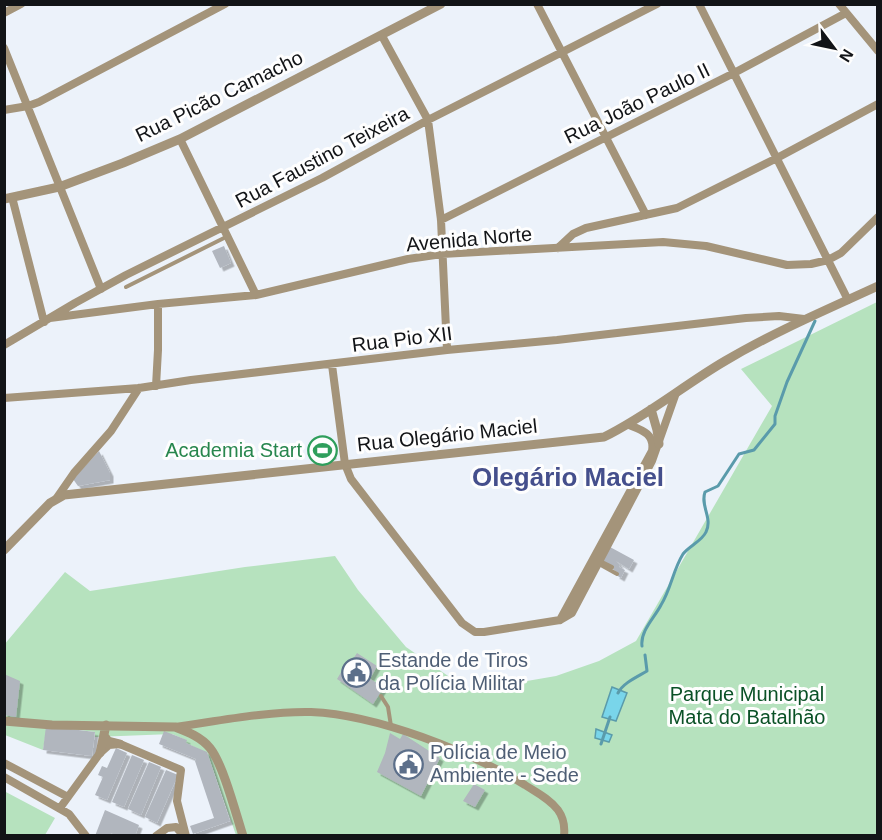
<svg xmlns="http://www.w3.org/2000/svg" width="882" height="840" font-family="Helvetica,sans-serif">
	<defs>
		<filter id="shadow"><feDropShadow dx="3.5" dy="3.5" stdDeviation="0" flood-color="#0004"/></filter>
	</defs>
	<rect width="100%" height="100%" fill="#ecf2fa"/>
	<path fill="#b6e2be" d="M877 302V835H236L207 753 186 743V740L172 734 95 737V732L47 726 43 750 5 735 4 645 65 572 90 591 245 567 335 556 358 590 406 647 470 691 556 676 599 661 636 641 772 406 741 369Z
		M4 791 55 818 45 835H5Z"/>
	<path fill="#79d5ea" stroke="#5a9bab" stroke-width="1.5" d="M612 687 627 693 616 721 602 717Z
		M596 729 612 735 609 742 595 738Z"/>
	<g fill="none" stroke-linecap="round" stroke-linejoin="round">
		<path stroke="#5a9bab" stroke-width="3" d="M642 646C640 631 655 617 661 605 671 589 673 570 683 554 689 546 702 541 706 532 713 518 700 506 705 492L718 486 739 454 754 450 775 424V416L787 382 815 321
			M618 693C623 683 637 677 647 671L645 655
			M601 744 610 717"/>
	</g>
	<path fill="#b1b6be" filter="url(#shadow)" d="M224 246 231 263 220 268 212 251Z
		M331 442 333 456 314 459 312 444Z
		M99 451 110 473V480L78 486 73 479Z
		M610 547 634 560 629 569 616 561 620 565 619 567 625 570 621 578 616 575 617 572 603 561Z
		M357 653 377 666 370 679 384 687 373 704 337 679 346 664 349 665Z
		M4 674 20 681 16 717 4 715Z
		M46 726 95 732 92 756 43 750Z
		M164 731 187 740 186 743 207 752 230 821 193 834 190 826 214 818 195 761 196 759 159 744Z
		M390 733 400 739 403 734 440 758 421 796 377 772 385 753Z
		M116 748 127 753 107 800 95 795 103 777 98 775 102 766 107 768Z
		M132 755 144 760 124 807 112 802Z
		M149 762 161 767 141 815 128 809Z
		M166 770 178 775 157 823 145 817Z
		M474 784 485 790 475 807 463 801Z
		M105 810 139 825 135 836H117L111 833 110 836H95Z"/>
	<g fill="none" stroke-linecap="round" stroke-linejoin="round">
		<path stroke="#a4947a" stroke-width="4" d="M126 287 226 237
			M600 561 612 567
			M599 564 617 574
			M381 696 388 707 391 726"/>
		<path stroke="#a4947a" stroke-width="8" d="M537 4 646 215
			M699 4 848 300
			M839 4 878 51
			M4 13 21 4
			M382 36 428 120 441 220 447 350
			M4 48 101 289
			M4 110 28 106 39 102 225 4
			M180 139 256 295
			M12 197 44 322
			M441 220 734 73 846 13
			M558 248 573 234 586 228 677 208 777 158 878 104
			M50 318 158 304 256 295 408 259 442 254 663 242 706 246 787 265 811 264 828 260 841 253 878 217
			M4 345 75 303 126 275 322 178 428 120 657 4
			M332 365 345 464 351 479 462 623 475 632H484L560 620 572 613 652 461 676 393
			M156 386 158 350V304
			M4 398 139 388 191 380 447 350 557 340 746 318 779 316 804 319
			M56 499 74 473 111 431 139 388
			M560 620 652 451C655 434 642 430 629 425
			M175 727C218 721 268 711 311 712 378 715 468 751 525 785 536 792 550 799 558 810 563 817 565 827 564 836
			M4 763 68 797
			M4 777 69 814 86 836
			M60 808 100 753 109 745 120 744 181 770 177 801 186 836
			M156 836 167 828 176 827 184 836"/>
		<path stroke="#a4947a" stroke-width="9" d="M4 199 59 187 123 163 180 139 441 4
			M651 409 657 430 659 444
			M4 550 50 503 64 495 604 437C647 416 684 385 725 361 774 332 826 310 878 286
			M4 721 52 725 175 727C188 732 201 737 210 748 223 764 236 814 243 836
			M105 737 108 741 120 744
			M100 753 106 725"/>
	</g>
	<defs>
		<symbol id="stadium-ring" viewBox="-11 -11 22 22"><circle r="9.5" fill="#fefefe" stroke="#2e9e5b" stroke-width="1.5"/><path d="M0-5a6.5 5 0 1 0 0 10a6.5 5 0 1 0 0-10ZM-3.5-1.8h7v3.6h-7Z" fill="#2e9e5b"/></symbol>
		<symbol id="civic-ring" viewBox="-11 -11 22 22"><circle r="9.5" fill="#fefefe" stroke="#5c6f8a" stroke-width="1.5"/><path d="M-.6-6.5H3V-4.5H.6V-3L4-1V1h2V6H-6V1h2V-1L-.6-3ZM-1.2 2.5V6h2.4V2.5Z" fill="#5c6f8a"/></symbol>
	</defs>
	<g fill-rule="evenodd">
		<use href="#stadium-ring" x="306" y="434" width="33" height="33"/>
		<use href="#civic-ring" x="340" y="656" width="33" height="33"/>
		<use href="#civic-ring" x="392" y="748" width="33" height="33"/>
	</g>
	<g text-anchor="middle" stroke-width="6" stroke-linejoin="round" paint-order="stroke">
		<g font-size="20" fill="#121417" stroke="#fefefe">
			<text transform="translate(219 96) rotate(-26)" y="7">Rua Picão Camacho</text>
			<text transform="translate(637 103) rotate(-26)" y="7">Rua João Paulo II</text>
			<text transform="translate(322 157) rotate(-28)" y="7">Rua Faustino Teixeira</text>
			<text transform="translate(469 239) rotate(-5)" y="7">Avenida Norte</text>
			<text transform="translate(402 339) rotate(-7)" y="7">Rua Pio XII</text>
			<text transform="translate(447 435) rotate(-6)" y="7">Rua Olegário Maciel</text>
		</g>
		<g font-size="20" fill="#27864d" stroke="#fefefe" text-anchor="end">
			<text x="302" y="457">Academia Start</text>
		</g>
		<g font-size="20" fill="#4e5e75" stroke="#fefefe" text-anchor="start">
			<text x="378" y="667">Estande de Tiros<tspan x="378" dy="23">da Polícia Militar</tspan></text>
			<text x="430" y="759">Polícia de Meio<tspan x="430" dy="23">Ambiente - Sede</tspan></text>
		</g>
		<g font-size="20" fill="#0a5126" stroke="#fefefe">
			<text x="747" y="701">Parque Municipal<tspan x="747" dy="23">Mata do Batalhão</tspan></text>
		</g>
		<g font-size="26" font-weight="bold" fill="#454f8c" stroke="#fefefe">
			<text x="568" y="486">Olegário Maciel</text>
		</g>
	</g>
	<rect width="882" height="840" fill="none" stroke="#121417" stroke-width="12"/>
	<g transform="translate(834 48) rotate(122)" stroke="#fefefe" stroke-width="4.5" paint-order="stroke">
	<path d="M0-4.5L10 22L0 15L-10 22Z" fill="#121417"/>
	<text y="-9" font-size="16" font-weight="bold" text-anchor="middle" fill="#121417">N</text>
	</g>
</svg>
